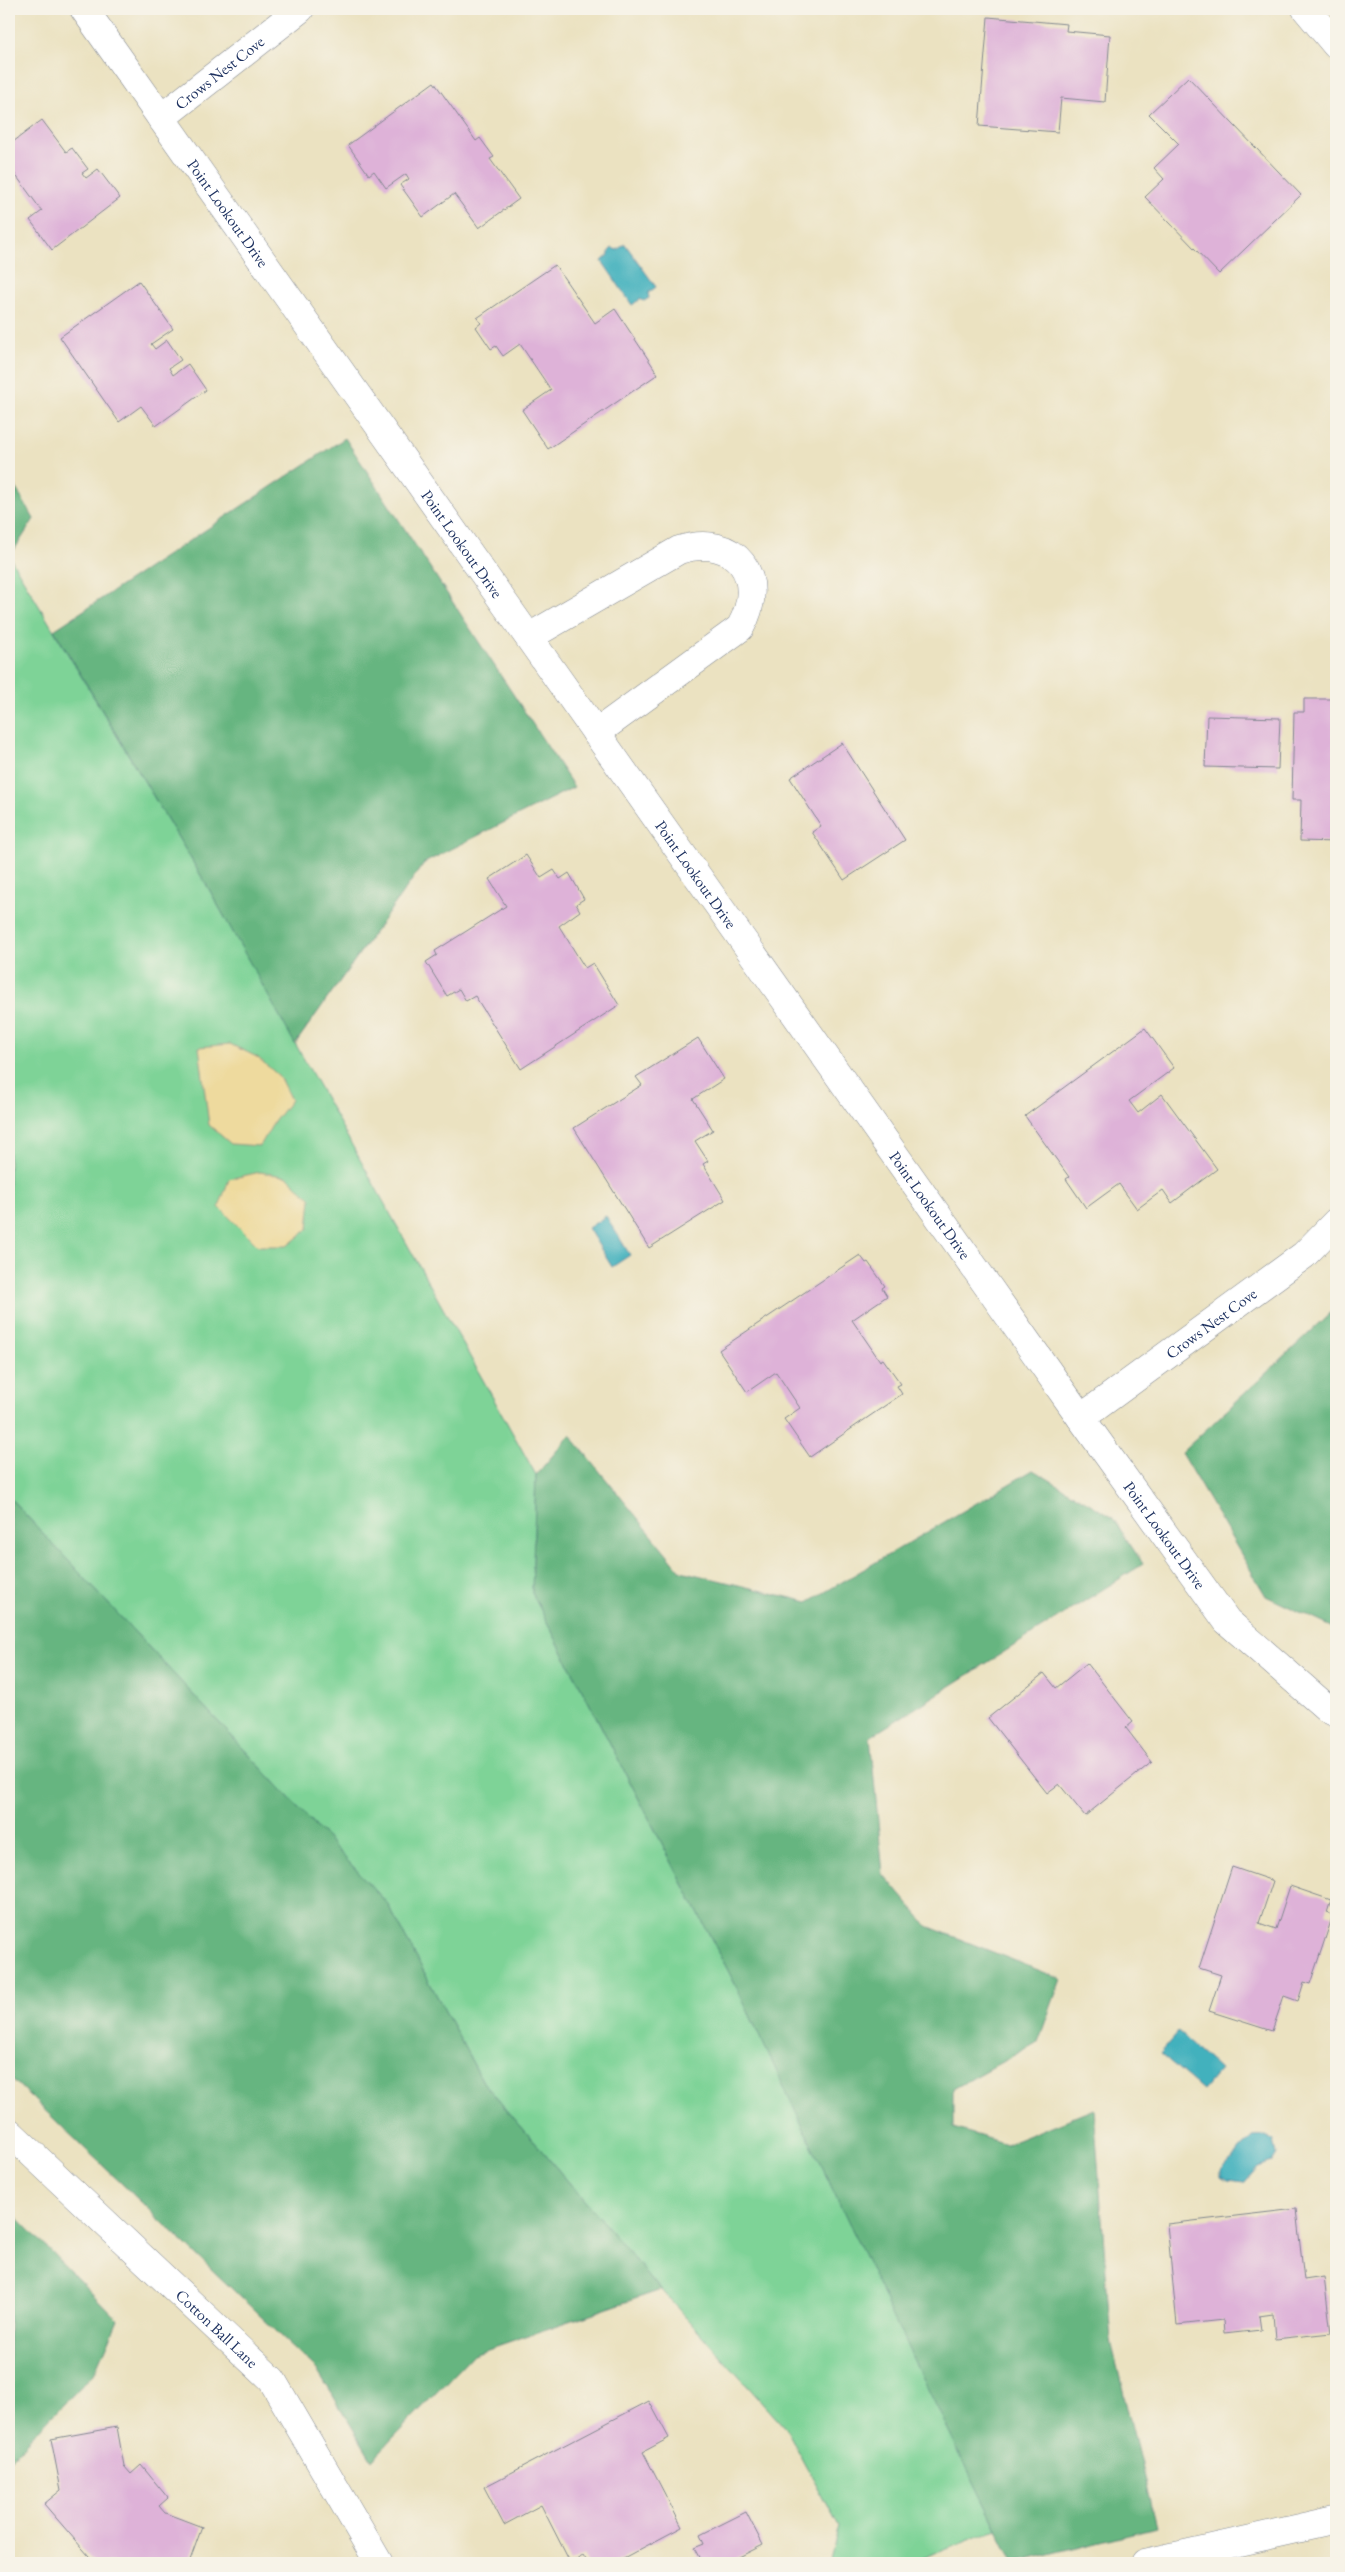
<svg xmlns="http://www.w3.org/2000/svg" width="1345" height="2572" font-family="'EB Garamond',serif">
	<rect width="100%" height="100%" fill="#f7f3e8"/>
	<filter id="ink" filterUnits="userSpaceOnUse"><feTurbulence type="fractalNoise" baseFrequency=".02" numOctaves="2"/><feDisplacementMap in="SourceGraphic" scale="10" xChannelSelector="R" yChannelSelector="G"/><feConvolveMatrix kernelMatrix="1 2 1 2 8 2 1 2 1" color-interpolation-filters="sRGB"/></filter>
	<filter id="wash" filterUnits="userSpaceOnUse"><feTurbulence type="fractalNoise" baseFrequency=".0096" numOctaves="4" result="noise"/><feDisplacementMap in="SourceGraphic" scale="20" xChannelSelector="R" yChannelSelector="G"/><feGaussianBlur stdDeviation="1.12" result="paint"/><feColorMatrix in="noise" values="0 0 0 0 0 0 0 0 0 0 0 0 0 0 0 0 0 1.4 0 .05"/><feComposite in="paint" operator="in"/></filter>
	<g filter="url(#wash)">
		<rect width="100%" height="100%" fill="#ebe2c1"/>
		<path fill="#7ed397" stroke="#4c817a" d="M9 556 209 889 536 1475 532 1593 735 1984 997 2529 912 2563H829L839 2526 787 2430 661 2290 483 2082 387 1903 9 1497Z"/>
		<path fill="#66b580" stroke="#40726f" d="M345 438 574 787 424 863 295 1044 209 889 54 630Z
			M9 477 34 519 9 558Z
			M1336 1308V1629L1266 1596 1181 1453Z
			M570 1435 681 1571 808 1602 1033 1470 1112 1517 1143 1564 870 1737 883 1874 927 1926 1061 1979 1038 2042 953 2089V2128L1007 2144 1094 2109 1111 2341 1156 2527 1014 2563 916 2365 735 1984 532 1593 536 1475Z
			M9 1497 387 1903 483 2082 661 2290 473 2354 372 2460 318 2371 9 2076Z
			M9 2209 118 2320 96 2371 9 2460Z"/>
		<path fill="#eeda9e" stroke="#84847e" d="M230 1044 257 1057 279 1076 291 1100 274 1122 260 1146 231 1144 209 1125 199 1047Z
			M260 1172 288 1177 311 1199 308 1229 287 1246H258L219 1207 229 1179Z"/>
		<path fill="#42b1bd" stroke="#2e708e" d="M625 244 656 287 648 293 649 298 644 301 640 299 632 305 602 261 609 255V251L612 248 617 250Z
			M606 1216 630 1255 612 1267 588 1228Z
			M1178 2032 1220 2070 1203 2090 1160 2053Z
			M1265 2136 1274 2141 1277 2154 1272 2162 1258 2167 1244 2183 1227 2181 1221 2177V2170L1253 2137Z"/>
		<g id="blocks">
			<path fill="#deb2d8" d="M988 17 1067 24 1066 31 1110 35 1105 102 1061 98 1058 132 979 126Z
				M1188 77 1301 195 1219 274 1145 197 1164 179 1154 168 1179 144 1149 114Z
				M434 82 476 141 480 138 494 157 490 159 519 199 479 228 454 194 423 217 400 185 409 179 406 174 386 188 374 171 369 175 348 145Z
				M42 120 66 152 72 148 88 169 82 173 86 178 98 169 120 198 52 250 30 220 42 211 9 166V145Z
				M555 265 595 323 615 309 658 374 548 449 522 410 551 390 520 344 503 356 496 346 491 349 476 327 481 323 477 318Z
				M139 281 173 329 151 344 155 349 167 340 181 360 169 368 173 375 188 364 206 390 156 426 141 406 119 422 60 337Z
				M1304 699H1336V842L1300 841 1301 800H1292L1294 712H1304Z
				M1207 716 1280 718 1278 769 1205 767Z
				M842 743 905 840 844 880 812 832 821 826 790 778Z
				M526 855 541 878 554 870 560 879 569 873 584 899 576 904 580 911 559 926 585 968 593 963 619 1005 521 1069 475 996 466 1001 459 989 447 996 426 962 437 955 435 951 506 906 489 879Z
				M1145 1028 1174 1068 1129 1101 1138 1113 1162 1094 1217 1169 1172 1203 1163 1190 1137 1209 1119 1184 1086 1208 1066 1179 1069 1177 1025 1116Z
				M698 1038 724 1079 693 1099 713 1130 695 1141 708 1161 703 1164 725 1200 649 1248 574 1128 642 1085 636 1077Z
				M860 1255 866 1263 868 1262 885 1286 882 1288 887 1296 852 1320 880 1361 883 1359 901 1384 897 1386 902 1394 810 1457 784 1419 800 1408 776 1372 747 1392 719 1350Z
				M1087 1663 1133 1722 1126 1728 1152 1762 1085 1816 1059 1784 1047 1793 988 1718 1044 1673 1056 1688Z
				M1232 1867 1273 1881 1259 1923 1276 1929 1290 1886 1331 1900 1327 1913 1333 1915 1310 1984 1304 1982 1298 2001 1284 1996 1272 2031 1209 2011 1221 1975 1199 1968Z
				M1296 2209 1304 2280 1324 2277 1331 2333 1275 2339 1273 2314 1259 2316 1261 2330 1224 2334 1223 2320 1177 2325 1167 2224Z
				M649 2401 669 2438 643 2452 682 2527 614 2563H588L583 2555 570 2562 541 2505 504 2525 484 2487Z
				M117 2427 124 2466 131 2474 141 2465 168 2498 159 2506 165 2513 202 2527 189 2563H95L44 2504 61 2490 51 2439Z
				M746 2512 763 2545 727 2563H714L713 2561 702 2563 694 2548 704 2544 700 2535Z"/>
		</g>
	</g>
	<g filter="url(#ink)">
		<use href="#blocks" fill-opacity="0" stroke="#838890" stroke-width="1"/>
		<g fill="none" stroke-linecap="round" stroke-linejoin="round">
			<defs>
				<g id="minor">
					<path id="s1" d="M84 9 1081 1418 1227 1621 1328 1709 1336 1713"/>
					<path d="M1306 9 1336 45"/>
					<path id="s2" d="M161 118 300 9"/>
					<path d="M529 637 679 550C736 532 769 578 740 628L596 733"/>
					<path id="s3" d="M1081 1418 1304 1255 1336 1222"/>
					<path id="s4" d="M9 2132 272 2380 379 2563"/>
				</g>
				<path id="tertiary" d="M1145 2563 1336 2520"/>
			</defs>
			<use href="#minor" stroke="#838890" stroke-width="29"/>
			<use href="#tertiary" stroke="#838890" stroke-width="29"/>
			<use href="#minor" stroke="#fff" stroke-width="28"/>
			<use href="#tertiary" stroke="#fff" stroke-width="28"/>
		</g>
	</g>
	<g text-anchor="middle" stroke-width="5" stroke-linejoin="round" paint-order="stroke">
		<g font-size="16" fill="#1b2f5e" stroke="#f7f3e8">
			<text dy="6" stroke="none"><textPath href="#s2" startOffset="74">Crows Nest Cove</textPath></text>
			<text dy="6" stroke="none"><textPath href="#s1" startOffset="250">Point Lookout Drive</textPath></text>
			<text dy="6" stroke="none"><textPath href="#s1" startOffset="655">Point Lookout Drive</textPath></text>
			<text dy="6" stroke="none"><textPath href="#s1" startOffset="1060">Point Lookout Drive</textPath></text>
			<text dy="6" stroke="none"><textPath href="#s1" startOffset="1465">Point Lookout Drive</textPath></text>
			<text dy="6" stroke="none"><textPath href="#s3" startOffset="161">Crows Nest Cove</textPath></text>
			<text dy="6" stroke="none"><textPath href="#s1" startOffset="1870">Point Lookout Drive</textPath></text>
			<text dy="6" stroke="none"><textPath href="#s4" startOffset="286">Cotton Ball Lane</textPath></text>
		</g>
	</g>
	<rect width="1345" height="2572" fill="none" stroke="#f7f3e8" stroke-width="30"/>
</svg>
